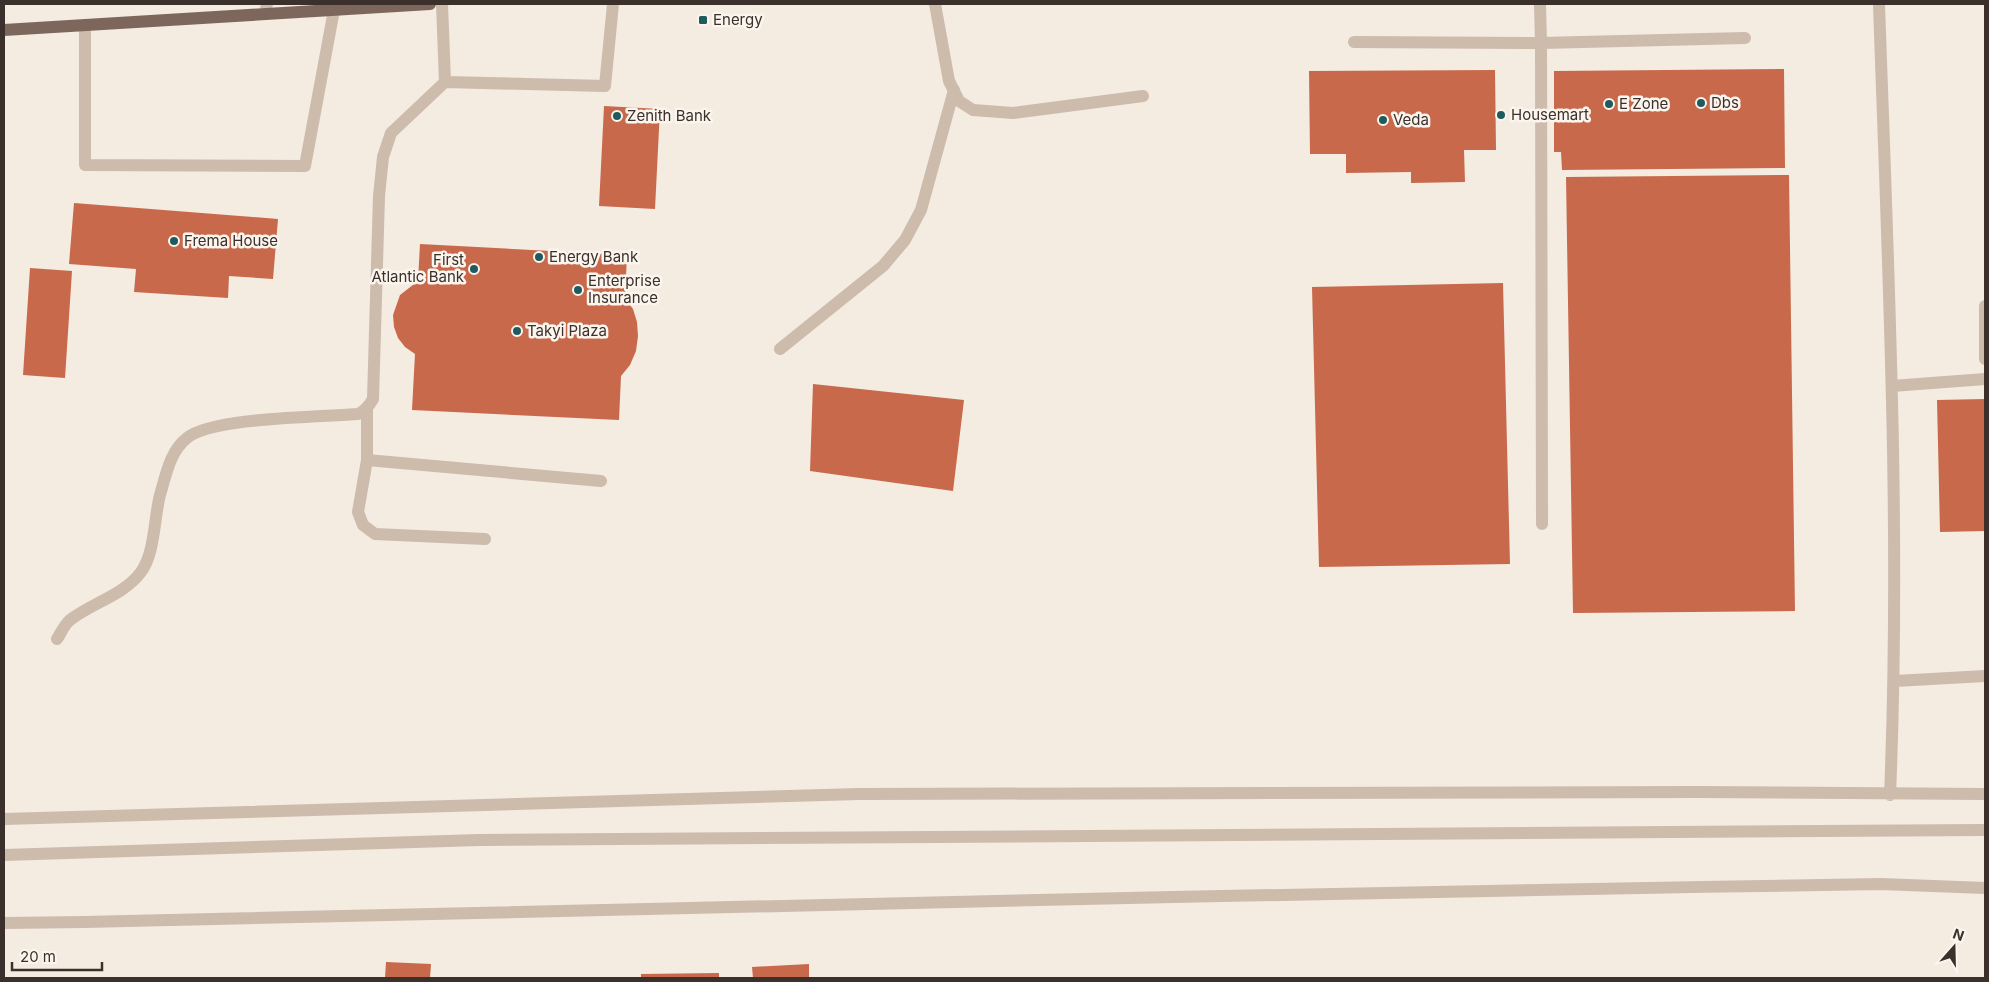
<svg xmlns="http://www.w3.org/2000/svg" width="1989" height="982" font-family="Inter,sans-serif">
	<rect width="100%" height="100%" fill="#f4ebe1"/>
	<path fill="#c8694b" d="M1784 69 1785 168 1562 170 1561 152H1554V71Z
		M1495 70 1496 150H1464L1465 182 1411 183V172L1346 173V154H1310L1309 71Z
		M604 106 660 109 655 209 599 206Z
		M1789 175 1795 611 1573 613 1566 177Z
		M74 203 278 219 273 279 229 276 228 298 134 292 136 269 69 264Z
		M420 244 627 255 625 298 633 309 637 322 638 336 636 351 630 365 621 376 619 420 412 410 415 354 405 347 398 338 394 327 393 315 400 295 418 281Z
		M30 268 72 271 65 378 23 375Z
		M1503 283 1510 564 1319 567 1312 287Z
		M813 384 964 400 953 491 810 471Z
		M1985 399V531L1940 532 1937 400Z
		M386 962 431 964 430 978H385Z
		M809 964V978H753L752 967Z
		M719 973V978H641V974Z"/>
	<g fill="none" stroke-linecap="round" stroke-linejoin="round">
		<path stroke="#cdbbac" stroke-width="12" d="M442 4 445 82 605 86 613 4
			M935 4 949 81 959 101 973 110 1013 113 1143 96
			M1879 4C1888 267 1901 531 1890 795
			M265 14 267 4
			M85 25V165L305 166 334 10
			M1354 42 1541 43 1540 4
			M1985 306V359
			M780 349 883 266 905 240 921 210 954 90
			M1892 386 1985 379
			M367 408V460L358 512 363 525 375 534 485 539
			M367 460 601 481
			M1542 524 1541 43 1745 38
			M57 639C61 633 64 625 70 620 92 603 124 595 141 572 155 553 154 518 160 495 166 475 170 451 187 438 212 417 322 417 358 414 365 411 369 406 373 399L379 196 383 157 391 133 445 82
			M1895 681 1985 676
			M4 819 859 794 1698 792 1985 794
			M4 855 479 840 1985 830
			M4 923C394 918 784 908 1173 897 1409 891 1645 888 1881 884L1985 888"/>
		<path stroke="#7d675c" stroke-width="12" d="M4 30 430 4"/>
	</g>
	<g fill="#1f5a5e" stroke="#fbf5ee" stroke-width="2">
		<rect x="698" y="15" width="10" height="10" rx="2.5"/>
		<circle cx="1701" cy="103" r="5"/>
		<circle cx="1609" cy="104" r="5"/>
		<circle cx="1501" cy="115" r="5"/>
		<circle cx="617" cy="116" r="5"/>
		<circle cx="1383" cy="120" r="5"/>
		<circle cx="174" cy="241" r="5"/>
		<circle cx="539" cy="257" r="5"/>
		<circle cx="474" cy="269" r="5"/>
		<circle cx="578" cy="290" r="5"/>
		<circle cx="517" cy="331" r="5"/>
	</g>
	<g text-anchor="middle" stroke-width="5" stroke-linejoin="round" paint-order="stroke">
		<g font-size="15" fill="#3b302b" stroke="#fbf5ee" text-anchor="start">
			<text x="713" y="25">Energy</text>
			<text x="1711" y="108">Dbs</text>
			<text x="1619" y="109">E Zone</text>
			<text x="1511" y="120">Housemart</text>
			<text x="627" y="121">Zenith Bank</text>
			<text x="1393" y="125">Veda</text>
			<text x="184" y="246">Frema House</text>
			<text x="549" y="262">Energy Bank</text>
			<text x="464" y="265" text-anchor="end">First<tspan x="464" dy="17">Atlantic Bank</tspan></text>
			<text x="588" y="286">Enterprise<tspan x="588" dy="17">Insurance</tspan></text>
			<text x="527" y="336">Takyi Plaza</text>
		</g>
	</g>
	<rect width="1989" height="982" fill="none" stroke="#3b302b" stroke-width="10"/>
	<g transform="translate(1954 947) rotate(20)" stroke="#fbf5ee" stroke-width="4" paint-order="stroke">
	<path d="M0-4L9 19L0 12L-9 19Z" fill="#3b302b"/>
	<text y="-8" font-size="14" font-weight="bold" text-anchor="middle" fill="#3b302b">N</text>
	</g>
	<path d="M12 962v8h90v-8" fill="none" stroke="#3b302b" stroke-width="2.5"/>
	<text x="20" y="962" font-size="15" fill="#3b302b" stroke="#fbf5ee" stroke-width="4" paint-order="stroke">20 m</text>
</svg>
